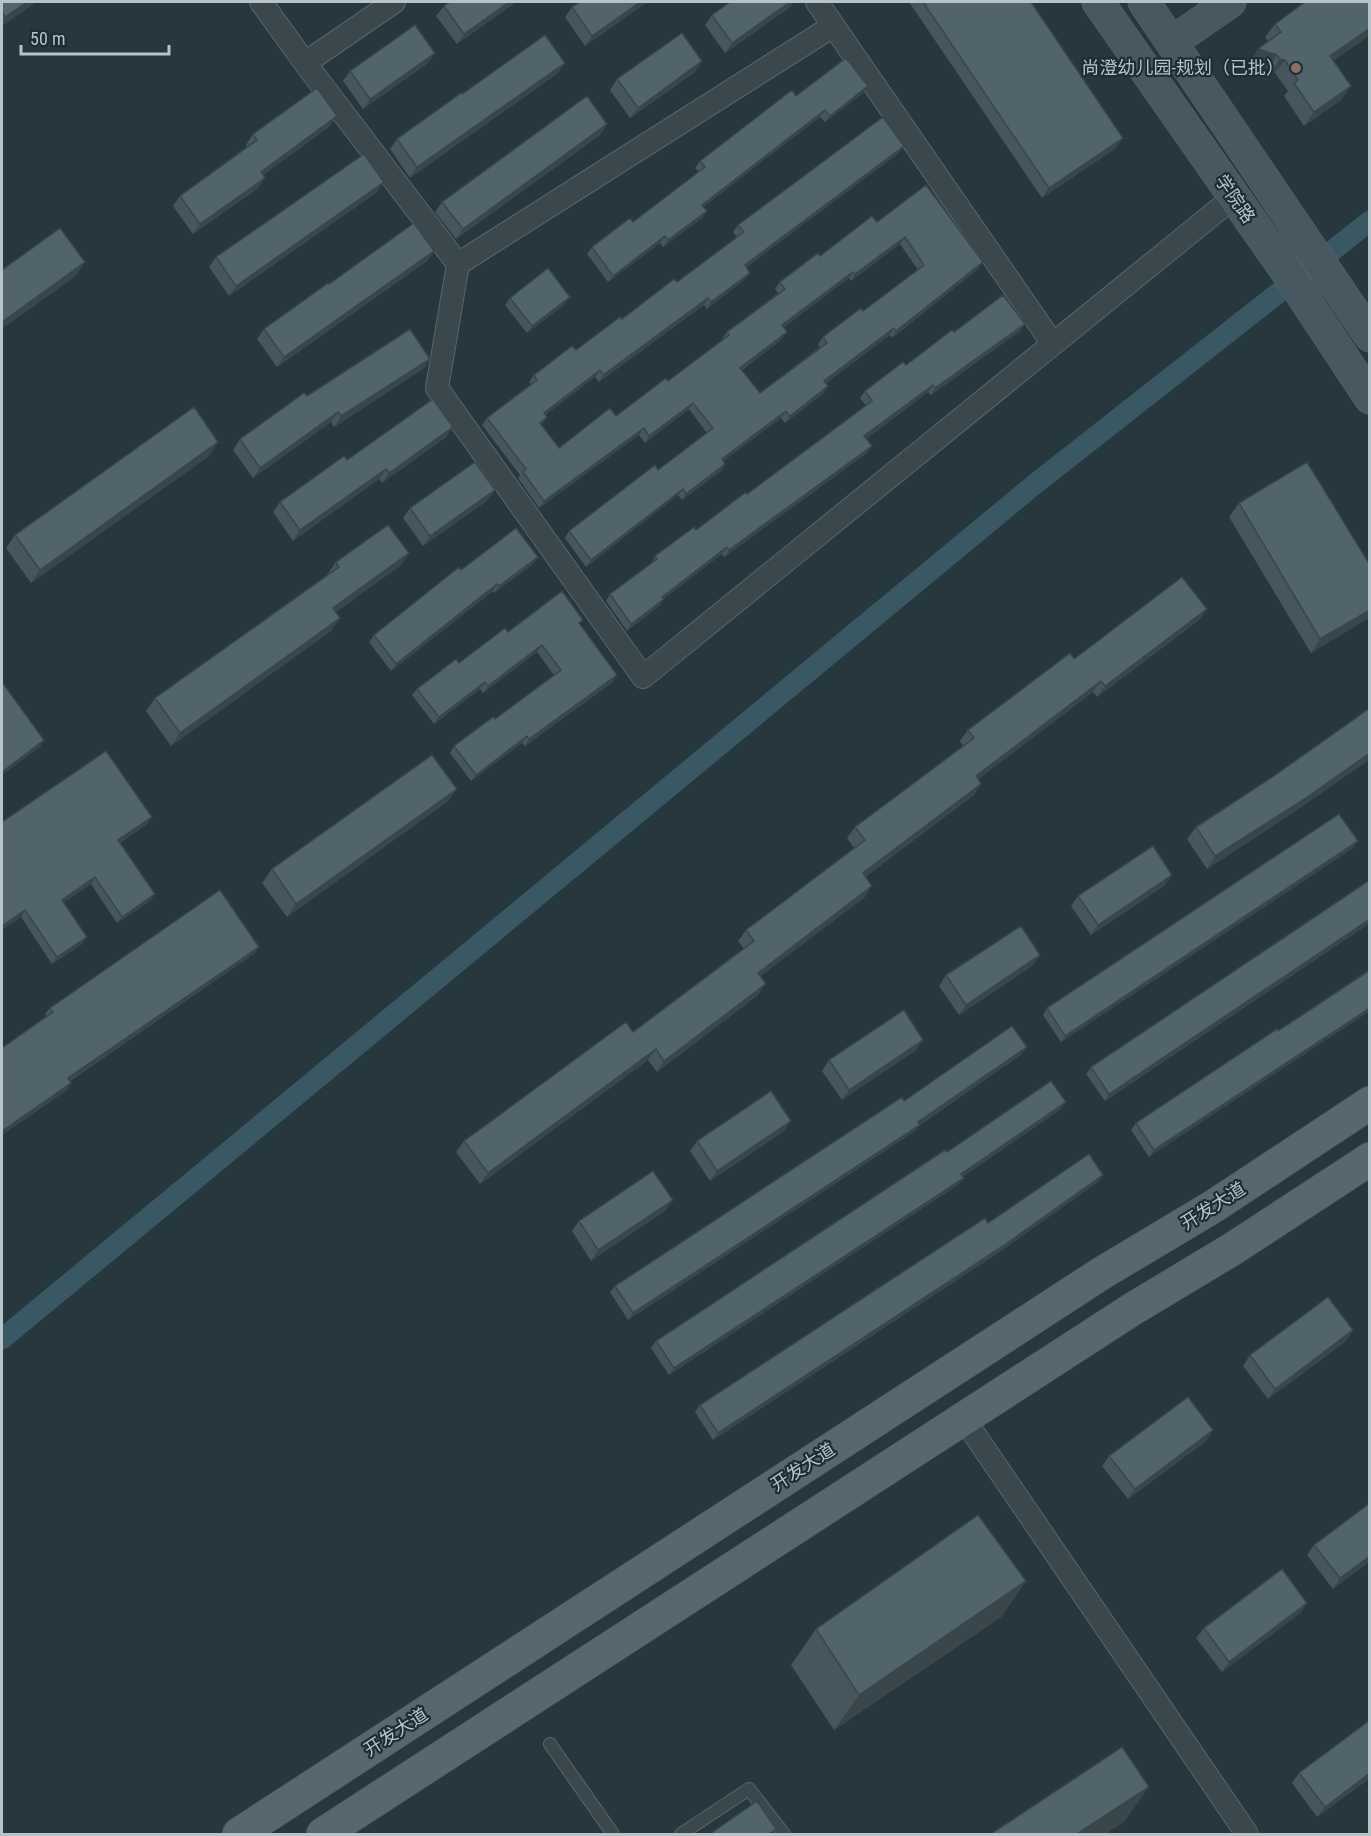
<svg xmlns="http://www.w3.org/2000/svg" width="1371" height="1836" font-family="'Roboto Condensed','Noto Sans SC',sans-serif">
	<rect width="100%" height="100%" fill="#26373e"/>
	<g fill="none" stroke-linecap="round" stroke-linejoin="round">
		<path stroke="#3a5864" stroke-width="21" d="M2 1339 1035 484 1370 221"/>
		<defs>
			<path id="lane" d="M550 1744 613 1834
				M681 1834 749 1789 784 1834"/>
			<path id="street" d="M261 2 305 63 394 2
				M817 2 1053 344
				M305 63 458 264 437 388 643 677 1234 197
				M458 264 833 26
				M964 1419 1247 1834"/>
			<path id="secondary" d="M1098 2 1284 268 1370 398
				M1144 2 1370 336
				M1172 42 1230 2"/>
			<path id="primary" d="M239 1834 1102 1273 1214 1206 1370 1103
				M323 1834 1131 1310 1234 1248 1370 1159"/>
		</defs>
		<use href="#lane" stroke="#57666c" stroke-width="14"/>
		<use href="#street" stroke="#57666c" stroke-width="24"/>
		<use href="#secondary" stroke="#57666c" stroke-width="33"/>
		<use href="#primary" stroke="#46545a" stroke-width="34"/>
		<use href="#lane" stroke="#3a484e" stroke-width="12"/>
		<use href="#street" stroke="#3a484e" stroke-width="22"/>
		<use href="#secondary" stroke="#485861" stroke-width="32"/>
		<use href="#primary" stroke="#58676e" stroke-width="33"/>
	</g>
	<path fill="#46565c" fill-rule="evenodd" d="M2 2H36L2 26Z
		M450 2H516L457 44 436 16 444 6Z
		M647 2 585 46 565 17 572 7Z
		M730 2H794L790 7 725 53 705 25 712 15Z
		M909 2H1031L1116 148 1042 198Z
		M1370 2V35L1333 61 1351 86 1341 100 1304 126 1284 96 1288 91 1275 73 1271 72 1268 68 1248 63 1268 41 1265 37 1275 24Z
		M428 63 363 109 343 81 350 71Z
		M695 72 630 118 610 90 617 79Z
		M558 73 410 178 390 149 397 139 462 94Z
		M863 93 825 122 820 117 703 207 707 211 702 218 663 247 660 243 608 282 587 254 592 247 633 222 699 172 695 168 700 161 796 96Z
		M607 124 600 135 456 239 435 212 442 202Z
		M330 126 263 175 265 178 258 188 193 234 173 206 180 196 247 147 246 145 253 134Z
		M899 153 746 267 750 273 745 279 707 309 704 305 599 382 595 377 545 415 547 417 541 425 559 448 616 416 668 381 723 340 722 339 727 332 778 293 775 289 780 282 820 256 877 222 983 262 978 269 892 338 890 335 826 383 828 386 824 393 785 423 781 418 723 461 721 471 682 500 678 495 586 567 565 538 569 531 658 470 707 433 689 409 645 443 639 435 539 508 518 478 520 475 482 425 487 418 531 384 529 382 534 375 576 350 677 282 737 237 733 232 738 225ZM900 244 918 270 863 311 823 337 818 344 820 347 760 393 742 370 782 339 784 327 849 278 851 281Z
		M384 182 377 192 229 296 209 267 216 257Z
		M434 251 427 261 277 367 257 339 264 329 329 284Z
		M510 298 565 304 527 333 505 305Z
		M1025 324 1020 331 931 395 928 392 866 439 867 453 724 557 722 554 663 599 659 606 627 631 606 601 610 594 651 564 655 556 696 530 747 494 866 406 860 398 865 391 906 365 954 332Z
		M430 359 423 369 334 427 331 422 253 478 233 450 240 439 307 396Z
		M453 427 446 437 382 483 379 479 293 541 273 512 280 502Z
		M209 456 31 583 6 548 15 535Z
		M495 490 488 500 423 546 403 518 410 508Z
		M1239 503 1370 617 1311 653 1229 517Z
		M409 553 400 566 335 612 331 631 171 746 146 711 155 698 327 575 336 562Z
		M533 564 494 593 493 591 391 671 369 642 374 635 461 570Z
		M1207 609 1199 620 1097 697 1093 692 978 779 974 795 865 877V897L760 976 758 995 657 1072 648 1060 480 1184 456 1152 464 1141 633 1032 744 949 738 941 746 930 854 848 847 838 855 827 963 746 960 741 968 730 1074 659Z
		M580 625 617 675 613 682 525 746 522 743 471 781 450 753 454 746 495 719 554 675 537 652 483 693 480 689 434 724 412 695 417 689 508 632Z
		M1370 708V759L1294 812 1207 869 1187 839 1196 827 1271 778Z
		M457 789 447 802 287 917 262 883 272 869Z
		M2 822 147 824 120 843 155 894 150 901 117 923 91 884 64 902 82 944 52 964 21 917Z
		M1353 848 1061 1042 1043 1015 1047 1008Z
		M1370 880V923L1105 1101 1086 1074 1091 1067Z
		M1165 885 1091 935 1071 906 1078 896Z
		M255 953 70 1081 67 1090 2 1135V1048L47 1017 45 1014 50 1008Z
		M1040 955 1033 965 959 1015 939 986 946 975Z
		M1277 1029 1149 1157 1131 1130 1136 1123Z
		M923 1040 916 1050 842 1100 822 1071 829 1060Z
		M1022 1054 920 1125 915 1131 628 1320 610 1292 615 1286 904 1101Z
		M1061 1109 963 1176 959 1184 669 1375 651 1348 656 1341 947 1152Z
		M784 1131 710 1181 690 1151 697 1141Z
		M1103 1175 1098 1182 998 1253 713 1440 695 1412 700 1405 988 1223Z
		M673 1200 666 1210 591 1261 572 1231 579 1221Z
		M1353 1330 1346 1341 1268 1399 1243 1366 1250 1355Z
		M1213 1430 1206 1441 1128 1499 1102 1466 1109 1456Z
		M1314 1545 1370 1561 1333 1589 1307 1555Z
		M1026 1581 1001 1617 834 1730 791 1665 816 1629Z
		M1307 1603 1300 1613 1222 1672 1196 1638 1204 1628Z
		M1299 1773 1370 1778 1317 1817 1292 1783Z"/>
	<path fill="#39464b" d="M27 2H36L2 26V22L5 17Z
		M509 2H516L457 44 464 34Z
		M640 2H647L585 46 592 36Z
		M790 2H794L790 7 725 53 732 43Z
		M1370 28V35L1320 70 1330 56Z
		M1258 49 1277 55 1268 68 1248 63Z
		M435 53 428 63 363 109 370 99Z
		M1280 59 1285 60 1275 73 1271 72Z
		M702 61 695 72 630 118 638 108Z
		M565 63 558 73 410 178 417 167Z
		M868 86 863 93 825 122 830 116Z
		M1351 86 1341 100 1304 126 1314 112Z
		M825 110 820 117 697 211 702 205Z
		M337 116 330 126 253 182 261 172Z
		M607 124 600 135 456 239 463 229Z
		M1123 138 1116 148 1042 198 1049 188Z
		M904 146 899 153 740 272 745 265Z
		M265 178 258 188 193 234 200 224Z
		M384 182 377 192 229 296 236 286Z
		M707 211 702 218 663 247 668 240Z
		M665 236 660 243 608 282 613 276Z
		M905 237 900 244 851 281 855 274Z
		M434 251 427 261 277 367 284 357Z
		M85 262 76 276 2 329V322Z
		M983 262 978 269 892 338 896 331Z
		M853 272 849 278 778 332 782 325Z
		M750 273 745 279 707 309 711 302Z
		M570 297 565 304 527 333 532 326Z
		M708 298 704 305 599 382 603 375Z
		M1025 324 1020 331 931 395 935 388Z
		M894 328 890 335 820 388 824 381Z
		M787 332 782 339 735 374 740 368Z
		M430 359 423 369 334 427 341 416Z
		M600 370 595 377 539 419 544 413Z
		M933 385 928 392 860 443 864 436Z
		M828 386 824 393 785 423 790 416Z
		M693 403 689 409 645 443 649 436Z
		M786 411 781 418 717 466 722 459Z
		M338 412 331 422 253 478 260 468Z
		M453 427 446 437 382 483 389 473Z
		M644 428 639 435 539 508 544 501Z
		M218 442 209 456 31 583 40 570Z
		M872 446 867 453 724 557 729 550Z
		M725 464 721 471 682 500 686 494Z
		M386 469 379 479 293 541 300 530Z
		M683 489 678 495 586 567 591 560Z
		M495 490 488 500 423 546 430 536Z
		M727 547 722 554 657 603 662 597Z
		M409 553 400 566 324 621 333 608Z
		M538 557 533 564 494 593 499 586Z
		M497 584 493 591 391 671 396 664Z
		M664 599 659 606 627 631 631 624Z
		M1207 609 1199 620 1097 697 1105 686Z
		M1370 610V617L1311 653 1320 639Z
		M340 618 331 631 171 746 180 733Z
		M542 645 537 652 483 693 488 686Z
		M617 675 613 682 525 746 529 739Z
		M1101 681 1093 692 968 787 976 776Z
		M485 682 480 689 434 724 439 717Z
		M527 736 522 743 471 781 476 775Z
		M44 740 40 747 2 775V772Z
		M1370 753V759L1294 812 1207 869 1215 856Z
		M981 784 974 795 855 884 863 873Z
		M457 789 447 802 287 917 296 904Z
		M152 817 147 824 113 847 118 840Z
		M1358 841 1353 848 1061 1042 1065 1036Z
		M1172 875 1165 885 1091 935 1098 925Z
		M95 877 91 884 57 907 62 900Z
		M872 886 865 897 750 984 758 973Z
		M155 894 150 901 117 923 122 917Z
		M25 910 21 917 2 930V926Z
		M1370 919V923L1105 1101 1109 1094Z
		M87 937 82 944 52 964 57 957Z
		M259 947 255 953 63 1085 68 1078Z
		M1040 955 1033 965 959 1015 966 1005Z
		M766 984 758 995 657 1072 664 1061Z
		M1370 1008V1011L1149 1157 1154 1150Z
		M923 1040 916 1050 842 1100 849 1090Z
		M1027 1047 1022 1054 913 1129 918 1122Z
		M656 1049 648 1060 480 1184 488 1173Z
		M71 1083 67 1090 2 1135V1131Z
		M1066 1102 1061 1109 957 1181 961 1174Z
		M791 1121 784 1131 710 1181 717 1171Z
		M920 1125 915 1131 628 1320 633 1313Z
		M1103 1175 1098 1182 998 1253 713 1440 718 1433Z
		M964 1178 959 1184 669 1375 674 1368Z
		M673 1200 666 1210 591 1261 598 1250Z
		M1353 1330 1346 1341 1268 1399 1275 1389Z
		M1213 1430 1206 1441 1128 1499 1135 1489Z
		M1370 1556V1561L1333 1589 1340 1578Z
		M1026 1581 1001 1617 834 1730 859 1695Z
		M1307 1603 1300 1613 1222 1672 1229 1662Z
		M1370 1773V1778L1317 1817 1325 1807Z
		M1149 1787 1124 1822 1106 1834H1077Z"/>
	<path fill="#51646b" stroke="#39464b" stroke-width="1.5" fill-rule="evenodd" d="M2 2H27L5 17 2 12Z
		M450 2H509L464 34 444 6Z
		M580 2H640L592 36 572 7Z
		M730 2H790L732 43 712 15Z
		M923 2H1031L1123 138 1049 188Z
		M1305 2H1370V28L1330 56 1351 86 1314 112 1294 83 1298 80 1285 60 1280 59 1277 55 1258 49 1281 32 1275 24Z
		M415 25 435 53 370 99 350 71Z
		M682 33 702 61 638 108 617 79Z
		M545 35 565 63 417 167 397 139 461 93 462 94Z
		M846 58 868 86 830 116 825 110 702 205 707 211 668 240 665 236 613 276 592 247 630 218 633 222 705 167 700 161 792 90 796 96Z
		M317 88 337 116 261 172 265 178 200 224 180 196 257 140 253 134Z
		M587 96 607 124 463 229 442 202Z
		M883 117 904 146 745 265 750 273 711 302 708 298 603 375 600 370 544 413 547 417 540 423 559 448 610 408 616 416 666 378 668 381 729 335 727 332 785 289 780 282 818 253 820 256 872 216 877 222 926 185 983 262 896 331 894 328 824 381 828 386 790 416 786 411 722 459 725 464 686 494 683 489 591 560 569 531 655 465 658 470 713 428 693 403 649 436 644 428 544 501 523 472 526 469 487 418 537 380 534 375 572 346 576 350 620 317 622 319 674 279 677 282 744 232 738 225ZM905 237 924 265 863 311 861 308 823 337 827 343 760 393 740 368 787 332 782 325 853 272 855 274Z
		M364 154 384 182 236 286 216 257Z
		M414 223 434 251 284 357 264 329 328 283 329 284Z
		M60 228 85 262 2 322V270Z
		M548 268 570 297 532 326 510 298Z
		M1003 295 1025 324 935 388 933 385 864 436 872 446 729 550 727 547 662 597 664 599 631 624 610 594 657 559 655 556 694 527 696 530 746 492 747 494 872 401 865 391 903 362 906 365 952 330 954 332Z
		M410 329 430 359 341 416 338 412 260 468 240 439 304 393 307 396Z
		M433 399 453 427 389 473 386 469 300 530 280 502 344 456 347 460Z
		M194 407 218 442 40 570 15 535Z
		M475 462 495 490 430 536 410 508Z
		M1307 462 1370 565V610L1320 639 1239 503Z
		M388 525 409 553 333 608 340 618 180 733 155 698 339 567 336 562Z
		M516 528 538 557 499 586 497 584 396 664 374 635 459 567 461 570Z
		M1182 577 1207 609 1105 686 1101 681 976 776 981 784 863 873 872 886 758 973 766 984 664 1061 656 1049 488 1173 464 1141 626 1022 633 1032 754 941 746 930 865 840 855 827 974 738 968 730 1070 653 1074 659Z
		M562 591 583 620 579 623 617 675 529 739 527 736 476 775 454 746 493 717 495 719 561 670 542 645 488 686 485 682 439 717 417 689 456 659 459 663 505 628 508 632Z
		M2 682 44 740 2 772Z
		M1370 708V753L1303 800 1215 856 1196 827 1271 778Z
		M106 751 152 817 118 840 155 894 122 917 95 877 62 900 87 937 57 957 25 910 2 926V822Z
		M432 755 457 789 296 904 272 869Z
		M1339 814 1358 841 1065 1036 1047 1008Z
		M1153 846 1172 875 1098 925 1078 896Z
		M1370 880V919L1109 1094 1091 1067Z
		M220 890 259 947 68 1078 71 1083 2 1131V1048L53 1012 50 1008Z
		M1021 926 1040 955 966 1005 946 975Z
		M1370 970V1008L1154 1150 1136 1123 1277 1029 1278 1031Z
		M904 1010 923 1040 849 1090 829 1060Z
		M1012 1026 1027 1047 918 1122 920 1125 633 1313 615 1286 902 1097 904 1101Z
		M1051 1081 1066 1102 961 1174 964 1178 674 1368 656 1341 945 1150 947 1152Z
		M771 1091 791 1121 717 1171 697 1141Z
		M1089 1154 1103 1175 1003 1246 718 1433 700 1405 985 1218 988 1223Z
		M653 1171 673 1200 598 1250 579 1221Z
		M1328 1297 1353 1330 1275 1389 1250 1355Z
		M1188 1397 1213 1430 1135 1489 1109 1456Z
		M1370 1503V1556L1340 1578 1314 1545Z
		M978 1515 1026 1581 859 1695 816 1629Z
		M1282 1569 1307 1603 1229 1662 1204 1628Z
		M1370 1720V1773L1325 1807 1299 1773Z
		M1122 1747 1149 1787 1077 1834H991Z
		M757 1801 776 1829 769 1834H710Z"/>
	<circle fill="#8d6e63" stroke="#1e2d33" stroke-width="2" cx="1296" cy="68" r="6"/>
	<g text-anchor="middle" stroke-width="4.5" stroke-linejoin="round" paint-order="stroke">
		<g font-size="18" fill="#b6c3c9" stroke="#1e2d33" text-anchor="end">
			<text x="1284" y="74">尚澄幼儿园-规划（已批）</text>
		</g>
		<g font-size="18" fill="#b6c3c9" stroke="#1e2d33">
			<text transform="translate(1235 199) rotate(55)" y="6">学院路</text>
			<text transform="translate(1213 1206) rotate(-32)" y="6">开发大道</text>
			<text transform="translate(803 1467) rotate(-33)" y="6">开发大道</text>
			<text transform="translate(396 1732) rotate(-33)" y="6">开发大道</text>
		</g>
	</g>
	<rect width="1371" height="1836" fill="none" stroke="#b6c3c9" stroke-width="6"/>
	<path d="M21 45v9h148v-9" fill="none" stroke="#b6c3c9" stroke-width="3"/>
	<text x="30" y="45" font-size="18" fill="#b6c3c9" stroke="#1e2d33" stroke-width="4.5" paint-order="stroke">50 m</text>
</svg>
